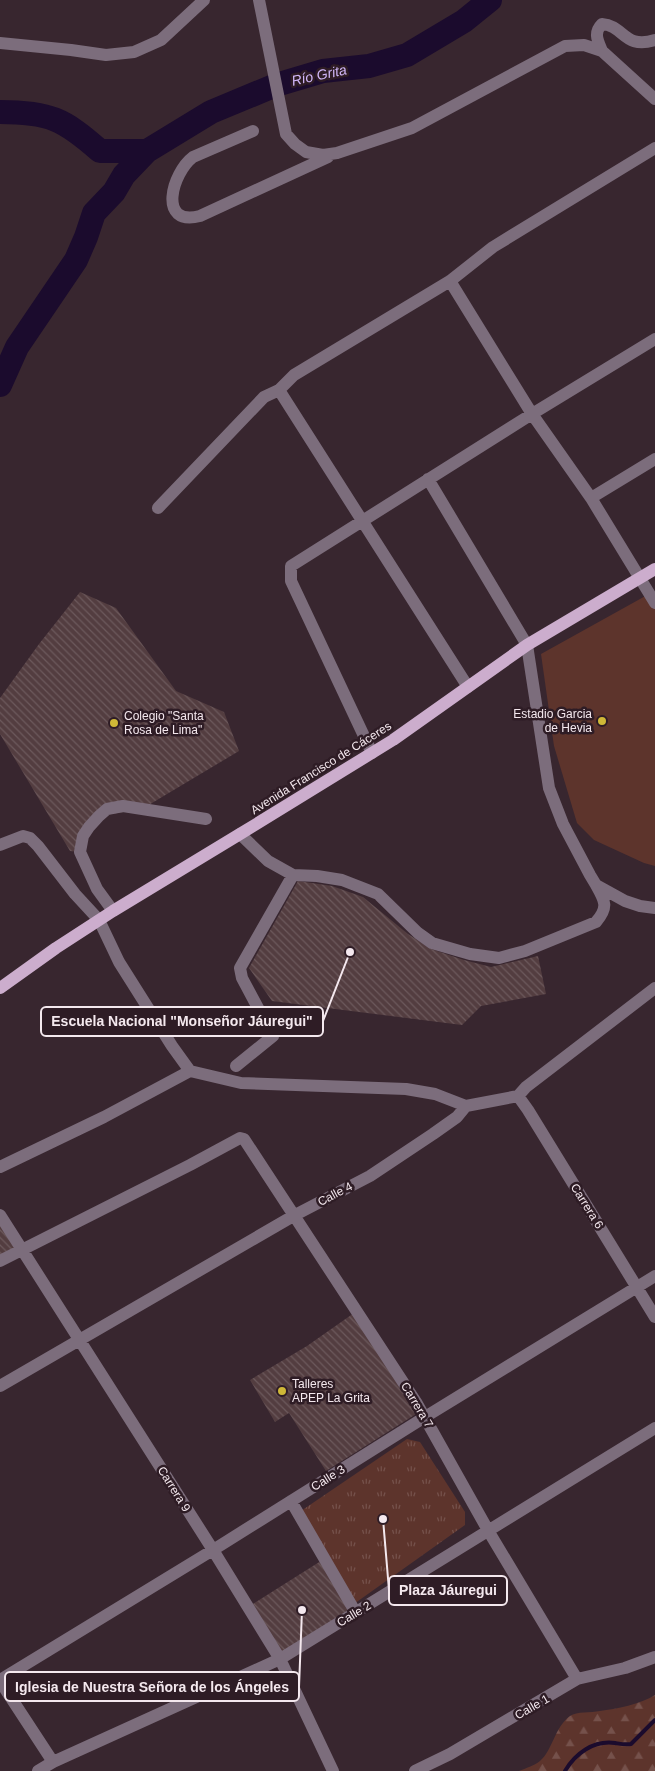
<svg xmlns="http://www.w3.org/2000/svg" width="655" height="1771" font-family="Helvetica,sans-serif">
	<defs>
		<pattern id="forest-firs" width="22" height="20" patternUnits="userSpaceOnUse" patternTransform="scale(1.25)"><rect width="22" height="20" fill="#5d342c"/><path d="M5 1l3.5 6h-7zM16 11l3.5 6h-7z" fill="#75514b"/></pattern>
		<pattern id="park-tufts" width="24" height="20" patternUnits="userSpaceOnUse" patternTransform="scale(1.25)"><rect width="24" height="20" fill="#5d342c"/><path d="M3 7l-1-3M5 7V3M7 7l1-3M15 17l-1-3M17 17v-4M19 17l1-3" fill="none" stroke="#75514b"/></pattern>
		<pattern id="building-back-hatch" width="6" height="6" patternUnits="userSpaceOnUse" patternTransform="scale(1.25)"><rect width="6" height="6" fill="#533d40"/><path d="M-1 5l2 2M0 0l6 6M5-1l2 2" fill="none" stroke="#6c595c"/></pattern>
	</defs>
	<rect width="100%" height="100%" fill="#38262f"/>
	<path fill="url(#forest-firs)" d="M655 1695V1771H519C526 1768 534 1766 540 1761 553 1750 554 1728 570 1716 577 1711 591 1713 600 1711 616 1709 641 1704 655 1695Z"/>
	<path fill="url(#park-tufts)" d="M407 1439 420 1442 465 1512V1525L351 1606 298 1513Z"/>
	<path fill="#5d342c" d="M649 594 655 603V866L644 863 594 840 577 823 554 746 541 654Z"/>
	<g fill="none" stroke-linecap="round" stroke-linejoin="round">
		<path stroke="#1b0b2d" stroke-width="4" d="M565 1771C575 1754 593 1740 615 1743 621 1744 625 1745 631 1744L655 1720"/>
		<path stroke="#1b0b2d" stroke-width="24" d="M0 112C49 112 64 119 100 151H147
			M0 385 17 347 76 260 86 237 94 213 114 192 124 175 147 151 211 112 276 85 323 71 369 66 407 55 464 21 490 0"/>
	</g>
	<path fill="url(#building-back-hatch)" d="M80 592 116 608 176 691 224 712 239 751 142 809 99 816 80 852 70 851 0 734V698L39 644Z
		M298 881 332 886 363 897 408 934 431 949 464 960 491 967 538 956 546 994 481 1006 462 1025 272 1001 249 968Z
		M0 1222 16 1247 0 1256Z
		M354 1313 416 1414 326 1471 289 1413 275 1422 250 1380 307 1346Z
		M324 1559 356 1613 280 1659 248 1607Z"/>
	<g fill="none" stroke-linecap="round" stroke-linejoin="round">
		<path stroke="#7c6d7c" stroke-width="12" d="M259 0 286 134 295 144 306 152 323 155 337 153 412 128 565 46 584 45 602 51 655 99
			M0 43 71 50 106 55 134 52 161 40 204 0
			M602 51C598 41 593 33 602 24 624 25 624 50 655 40
			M253 131 193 157C172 173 157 227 200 216L328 157
			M450 281 532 414 591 498 655 603
			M279 390 468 687
			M428 479 527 645 549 788 563 824 590 875 596 885 625 901 640 906 655 908
			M591 498 655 459
			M158 508 264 397 279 390 294 375 450 281 493 247 655 148
			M372 753 291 581V566L532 414 655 339
			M240 834 268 861 293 875 317 876 342 880 378 894 418 933 432 943 470 954 499 958 525 951 596 922C609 907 605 901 596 885
			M0 845 23 836 30 838 38 846 75 894 99 920 119 962 172 1046 190 1071
			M113 911 97 889 80 852 83 836 89 827 99 816 107 809 123 806 206 819
			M236 1066 273 1036 242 978 240 968 293 875
			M518 1096 528 1110 655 1317
			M0 1167 104 1117 190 1071 241 1083 406 1089 435 1094 466 1106
			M0 1215 213 1550 280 1659 333 1771
			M0 1261 190 1165 240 1138 244 1139 416 1402 489 1532 577 1679
			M0 1386 295 1215 370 1176 433 1134 457 1117 466 1106 518 1096 526 1087 655 988
			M291 1501 356 1613
			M0 1680 213 1550 425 1417 655 1276
			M0 1681 53 1762
			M38 1771 53 1762 280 1659 655 1428
			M415 1771 450 1754 577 1679 625 1668 655 1657"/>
		<path stroke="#ccadcd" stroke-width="12" d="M0 988 56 948 113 911 240 834 393 740 527 645 655 569"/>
	</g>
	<g fill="#cfb837" stroke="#2e1c25" stroke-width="2">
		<circle cx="602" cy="721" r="5"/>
		<circle cx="114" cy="723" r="5"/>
		<circle cx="282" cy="1391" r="5"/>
	</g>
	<g text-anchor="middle" stroke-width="5" stroke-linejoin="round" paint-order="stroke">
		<g font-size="12" fill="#f4e8ee" stroke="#2e1c25" text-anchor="start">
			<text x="592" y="718" text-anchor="end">Estadio Garcia<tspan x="592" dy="14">de Hevia</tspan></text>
			<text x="124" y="720">Colegio "Santa<tspan x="124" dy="14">Rosa de Lima"</tspan></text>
			<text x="292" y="1388">Talleres<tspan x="292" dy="14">APEP La Grita</tspan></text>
		</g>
		<g font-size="12" fill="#f4e8ee" stroke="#2e1c25">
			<text transform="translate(321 768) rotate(-32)" y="4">Avenida Francisco de Cáceres</text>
			<text transform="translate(335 1194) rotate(-28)" y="4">Calle 4</text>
			<text transform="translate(587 1206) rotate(58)" y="4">Carrera 6</text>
			<text transform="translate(417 1405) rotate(59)" y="4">Carrera 7</text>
			<text transform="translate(328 1478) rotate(-32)" y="4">Calle 3</text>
			<text transform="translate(174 1489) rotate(58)" y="4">Carrera 9</text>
			<text transform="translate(354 1614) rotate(-31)" y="4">Calle 2</text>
			<text transform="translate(532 1707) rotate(-30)" y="4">Calle 1</text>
		</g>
		<g font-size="14" font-style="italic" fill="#d1b7f9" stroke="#2e1c25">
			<text transform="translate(319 75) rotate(-12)" y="5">Río Grita</text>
		</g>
	</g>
	<path fill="none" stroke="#f4e8ee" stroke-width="2" d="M350 952L323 1021M383 1519L389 1590M302 1610L299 1687"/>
	<g fill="#f4e8ee" stroke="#2e1c25" stroke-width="2">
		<circle cx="350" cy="952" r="5"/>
		<circle cx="383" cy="1519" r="5"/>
		<circle cx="302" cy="1610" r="5"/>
	</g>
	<g fill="#2e1c25" stroke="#f4e8ee" stroke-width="2">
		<rect x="41" y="1007" width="282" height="29" rx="5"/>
		<rect x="389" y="1576" width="118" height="29" rx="5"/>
		<rect x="5" y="1672" width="294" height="29" rx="5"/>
	</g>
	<g font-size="14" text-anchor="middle" font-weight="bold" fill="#f4e8ee">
		<text x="182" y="1026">Escuela Nacional "Monseñor Jáuregui"</text>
		<text x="448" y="1595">Plaza Jáuregui</text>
		<text x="152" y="1692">Iglesia de Nuestra Señora de los Ángeles</text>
	</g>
</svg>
